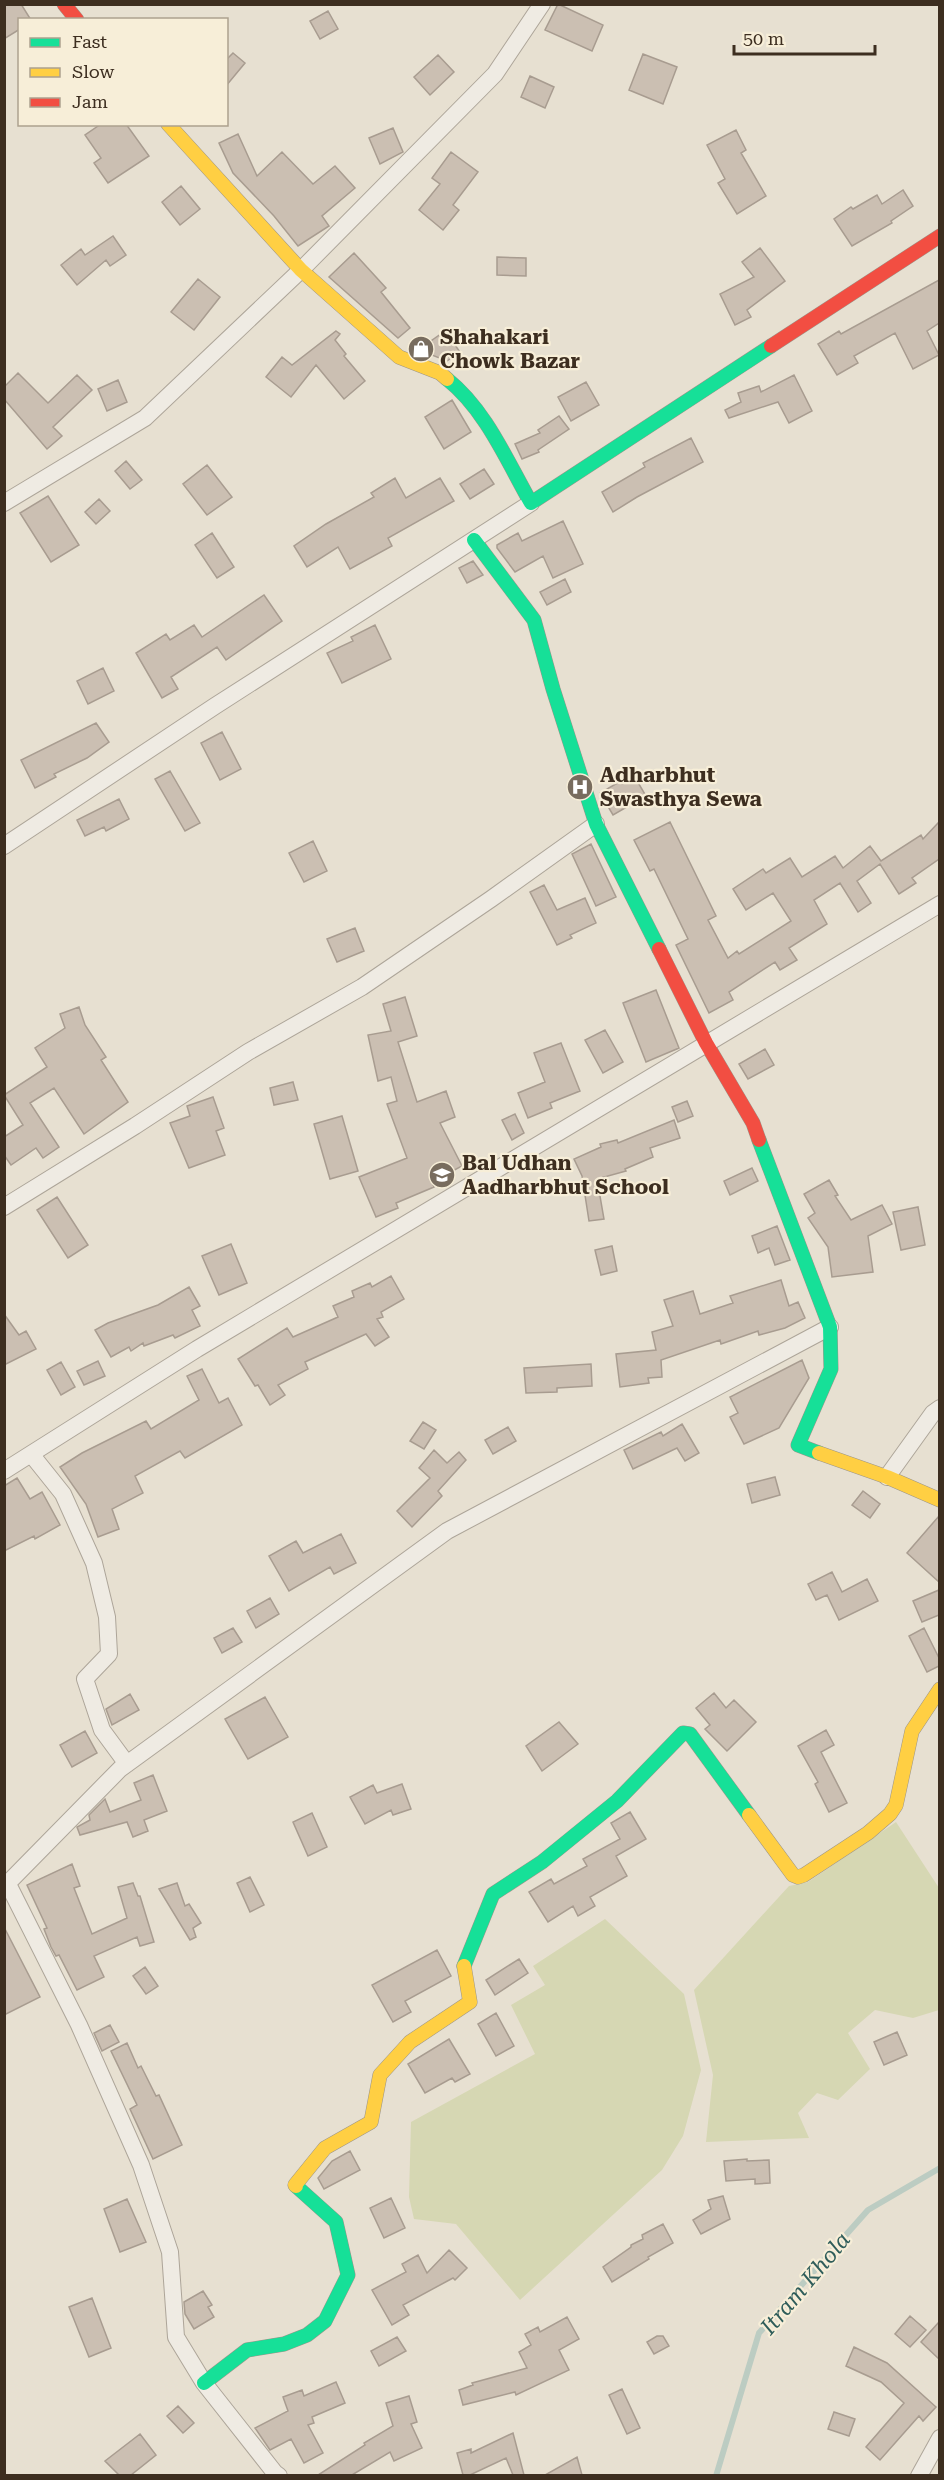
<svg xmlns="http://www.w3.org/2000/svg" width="944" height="2480" font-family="'Roboto Serif',serif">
	<rect width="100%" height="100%" fill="#e7e0d1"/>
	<path fill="#d6d7b3" d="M896 1822 939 1888V2010L913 2018 875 2010 848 2033 870 2069 838 2100 817 2093 798 2113 809 2138 706 2142 713 2075 694 1990 789 1886 808 1882Z
		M605 1919 684 1994 701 2070 683 2136 662 2170 520 2300 456 2224 414 2219 409 2197 411 2122 535 2054 511 2005 545 1985 533 1966Z"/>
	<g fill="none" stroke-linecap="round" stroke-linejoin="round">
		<path stroke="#bcccc2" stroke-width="6" d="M716 2476 759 2333 868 2210 940 2168"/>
	</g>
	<path fill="#cbbfb2" stroke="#a89c90" stroke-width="1.5" d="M4 4H21L31 20H20V29L4 39Z
		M558 4 603 25 592 51 545 30Z
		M328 11 338 29 320 39 310 21Z
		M233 53 245 63 226 86V60Z
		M643 54 677 67 663 104 629 90Z
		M438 55 454 72 430 95 414 77Z
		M530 76 554 87 545 108 521 97Z
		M101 124H126L149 156 108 183 94 163 101 158 85 135Z
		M393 128 403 152 380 164 369 138Z
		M736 130 746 150 741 153 766 196 737 214 718 183 725 179 707 145Z
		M238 134 257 176 282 152 313 184 335 166 355 188 322 216 329 226 298 246 274 216 233 173 219 143Z
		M451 152 478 172 453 205 459 210 443 230 419 210 440 184 432 178Z
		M181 186 200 209 180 225 162 202Z
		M903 190 913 206 891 221 892 223 852 246 834 219 851 207 853 209 877 195 882 204Z
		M113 236 126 255 110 266 106 260 77 285 61 265 81 249 85 255Z
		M760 248 785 281 747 310 751 317 735 325 720 294 754 277 742 262Z
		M354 253 386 288 381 292 410 328 398 338 329 277Z
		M497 257 526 258V276L497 275Z
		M198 279 220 297 194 330 171 312Z
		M939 280V323L927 331 939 355 913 369 895 333 854 356 858 363 837 375 818 344 839 331 841 334Z
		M336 331 340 334 335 340 346 354 344 356 365 381 344 399 316 365 291 397 266 377 282 357 292 365Z
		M445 331 460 352 447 361 424 352 421 348Z
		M18 373 48 403 77 375 92 390 53 427 62 436 47 449 4 399V387Z
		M794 375 812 411 789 423 778 402 729 418 725 410 741 402 738 393 759 386 761 392Z
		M118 380 127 402 107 411 98 389Z
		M586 382 599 405 571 421 558 397Z
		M452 400 471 432 444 449 425 417Z
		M559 416 569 429 538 450 539 452 522 459 515 444 540 433 538 430Z
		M691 438 703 462 637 497 613 512 602 492 645 467 643 463Z
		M126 461 142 480 130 489 115 471Z
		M207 465 232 497 207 515 183 484Z
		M484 469 494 484 470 499 460 484Z
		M395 478 406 498 440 478 454 501 388 538 392 546 350 569 338 547 307 567 294 546 326 524 374 497 371 493Z
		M48 496 79 545 51 562 20 513Z
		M99 499 110 511 96 524 85 512Z
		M563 521 583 564 553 578 543 556 515 572 497 548V545L518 533 522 541Z
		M212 533 234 567 217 578 195 545Z
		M473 561 483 575 467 583 459 568Z
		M565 579 571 592 547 605 540 592Z
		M264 595 282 621 226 660 217 647 171 677 178 689 162 698 136 653 166 634 170 640 194 625 202 637Z
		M375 625 391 659 342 683 327 653 353 641 351 637Z
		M103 668 114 691 88 704 77 681Z
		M96 723 109 742 87 758 54 774 56 777 35 788 21 760Z
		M222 732 241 769 220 780 201 743Z
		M170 771 200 823 185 831 155 779Z
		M633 774 646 796 613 815 600 793Z
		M119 799 129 819 106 831 104 827 85 836 77 820Z
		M670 822 716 916 708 920 728 958 737 951 739 954 791 921 773 893 746 910 733 889 763 869 766 873 790 858 802 877 835 856 843 868 870 846 881 861 921 835 923 839 939 822V859L912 878 916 883 899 894 880 864 857 881 871 903 858 912 840 883 814 900 827 924 789 948 797 960 780 970 775 962 729 992 733 1000 709 1013 676 945 688 939 654 869 650 871 634 840Z
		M313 841 327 871 304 882 289 853Z
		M591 844 616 897 596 906 572 854Z
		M544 885 557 910 585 898 596 923 570 935 572 938 557 945 530 892Z
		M355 928 364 951 337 962 327 939Z
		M656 990 679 1048 646 1062 623 1003Z
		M405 997 417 1036 398 1042 417 1102 446 1091 455 1117 440 1123 462 1166 432 1182 434 1187 396 1203 398 1208 376 1217 359 1177 407 1158 387 1104 397 1101 391 1077 378 1081 368 1035 391 1031 383 1004Z
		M79 1007 85 1025 106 1057 101 1060 128 1102 84 1134 54 1088 30 1103 59 1147 43 1158 36 1148 11 1165 4 1155V1137L23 1125 4 1095 47 1067 35 1048 65 1028 60 1014Z
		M605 1030 623 1062 603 1073 585 1040Z
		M561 1043 580 1091 550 1103 552 1108 528 1118 518 1093 545 1082 534 1053Z
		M765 1049 774 1065 748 1079 739 1064Z
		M293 1082 298 1100 274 1105 270 1088Z
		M213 1097 224 1128 216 1131 225 1155 189 1168 170 1123 190 1116 187 1106Z
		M687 1101 693 1116 678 1122 672 1107Z
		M515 1114 524 1133 512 1140 502 1120Z
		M342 1116 358 1171 330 1179 314 1124Z
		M674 1120 680 1138 650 1148 653 1157 625 1169 626 1171 597 1179 604 1219 589 1221 582 1176 574 1159 601 1147 600 1144 617 1140 618 1143Z
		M752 1168 758 1181 730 1195 724 1181Z
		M829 1180 838 1195 835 1196 851 1220 882 1205 892 1224 868 1236 873 1272 832 1277 828 1247 808 1218 815 1213 804 1194Z
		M57 1197 88 1245 68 1258 37 1210Z
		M918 1207 925 1245 901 1250 893 1212Z
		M777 1226 790 1260 775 1265 769 1248 758 1253 752 1236Z
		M231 1244 247 1283 219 1295 202 1256Z
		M612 1246 617 1271 601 1275 595 1250Z
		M391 1276 404 1299 381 1312 383 1317 377 1319 389 1337 375 1346 366 1334 305 1362 308 1369 278 1385 285 1395 270 1405 258 1385 255 1386 238 1359 287 1328 293 1337 338 1317 333 1306 354 1297 352 1291 370 1283 372 1287Z
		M781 1280 789 1306 798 1302 805 1318 785 1328 759 1335 758 1331 721 1344 720 1340 661 1360 662 1377 648 1378 649 1383 620 1387 616 1354 656 1350 652 1332 673 1326 664 1300 693 1291 700 1314 733 1303 730 1296Z
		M189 1287 200 1306 192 1310 200 1326 175 1338 173 1335 144 1346 143 1343 131 1351 129 1347 111 1357 95 1330 108 1323 158 1305Z
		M4 1314 19 1335 26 1331 36 1349 4 1365Z
		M802 1360 809 1378 779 1428 744 1444 730 1417 738 1413 730 1397Z
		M98 1361 105 1376 84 1385 77 1371Z
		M61 1362 75 1387 61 1395 47 1370Z
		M591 1364 592 1386 557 1388V1392L526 1393 524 1368Z
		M202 1369 219 1403 228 1398 242 1425 185 1458 180 1451 135 1476 143 1493 112 1509 119 1529 98 1537 86 1504 60 1467 82 1453 146 1421 151 1429 199 1400 187 1376Z
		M423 1422 436 1430 424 1449 410 1441Z
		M682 1424 699 1453 685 1461 677 1448 633 1469 624 1450 661 1432 663 1436Z
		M508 1427 516 1441 493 1454 485 1440Z
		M434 1450 447 1463 459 1452 466 1460 438 1491 442 1496 412 1527 397 1511 430 1478 419 1468Z
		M775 1477 780 1495 752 1503 747 1484Z
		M17 1478 30 1499 42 1492 60 1525 35 1539 34 1536 4 1551V1486Z
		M863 1491 880 1504 870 1518 852 1505Z
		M939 1516V1582L907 1553Z
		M341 1534 356 1563 334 1574 330 1567 289 1591 269 1556 296 1541 303 1553Z
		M832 1572 842 1592 867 1579 878 1601 839 1620 827 1595 816 1600 808 1584Z
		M939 1590V1615L922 1622 913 1601Z
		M270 1598 279 1614 256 1628 247 1611Z
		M233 1628 242 1642 222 1653 214 1638Z
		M924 1628 939 1658V1666L927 1672 909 1636Z
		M714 1693 726 1708 734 1700 756 1722 727 1751 705 1729 710 1725 696 1708Z
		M130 1694 139 1710 112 1725 106 1709Z
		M265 1697 288 1737 248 1759 225 1719Z
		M559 1722 578 1744 542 1771 526 1746Z
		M826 1730 834 1745 821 1752 847 1803 829 1812 815 1784 818 1782 798 1746Z
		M85 1731 97 1753 72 1767 60 1745Z
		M153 1775 167 1811 144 1820 148 1831 133 1837 127 1822 80 1835 77 1827 90 1820 89 1815 105 1799 110 1812 141 1800 134 1783Z
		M402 1784 411 1809 393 1815 391 1810 365 1824 350 1797 373 1785 377 1793Z
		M630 1812 646 1839 616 1856 627 1876 590 1897 595 1906 578 1916 573 1906 548 1922 529 1892 551 1879 554 1884 587 1866 583 1859 620 1839 611 1823Z
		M312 1813 327 1847 308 1856 293 1822Z
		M72 1864 80 1886 74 1888 92 1934 127 1918 118 1887 133 1883 138 1896H140L154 1942 140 1946 137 1937 94 1956 104 1977 77 1990 59 1955 56 1956 51 1947 44 1929 47 1928 27 1885Z
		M250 1877 264 1905 250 1912 237 1883Z
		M177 1883 185 1906 189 1904 201 1923 193 1928 196 1937 190 1940 159 1889Z
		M4 1927 40 1997 4 2015Z
		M437 1950 451 1976 405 2001 411 2012 393 2022 372 1985Z
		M519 1959 528 1973 495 1995 486 1980Z
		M145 1967 158 1986 146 1994 133 1976Z
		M496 2013 514 2046 496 2056 478 2024Z
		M110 2025 119 2042 102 2051 94 2033Z
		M897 2032 907 2055 884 2065 874 2042Z
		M449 2039 470 2074 455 2082 452 2078 425 2093 408 2064Z
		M127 2043 138 2068 141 2066 156 2096 159 2095 182 2145 153 2159 130 2109 137 2105 111 2051Z
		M350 2151 360 2170 324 2189 318 2178 332 2161Z
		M747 2159V2161L769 2160 770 2183 755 2184V2179L726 2181 724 2161Z
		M723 2196 730 2219 701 2234 693 2220 711 2209 708 2200Z
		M391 2198 405 2228 384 2238 370 2208Z
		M127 2199 146 2242 120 2252 104 2209Z
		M663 2224 673 2243 648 2257 649 2259 612 2282 603 2267 631 2247V2245L643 2239 642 2235Z
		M449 2250 467 2268 455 2280 453 2278 403 2305 409 2315 392 2325 372 2290 406 2272 402 2264 418 2255 427 2273Z
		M203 2291 212 2305 208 2307 214 2317 194 2329 185 2314 184 2302Z
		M92 2298 111 2348 89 2357 69 2307Z
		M910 2316 926 2330 910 2347 895 2334Z
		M567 2317 579 2339 559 2350 569 2370 516 2395 515 2392 463 2405 459 2390 473 2385 472 2383 527 2368 519 2352 531 2345 525 2334 538 2327 540 2332Z
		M939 2322V2359L921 2342Z
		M657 2336H663L669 2346 654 2354 647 2342Z
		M397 2337 406 2351 379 2366 371 2351Z
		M854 2347 887 2363 936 2407 923 2421 919 2416 880 2460 866 2447 904 2403 881 2382 846 2366Z
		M336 2382 345 2403 312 2417 314 2423 308 2425 323 2453 304 2463 291 2439 270 2450 255 2428 288 2411 283 2397 302 2390 304 2396Z
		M622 2389 640 2428 627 2434 609 2395Z
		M409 2396 417 2422 411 2424 422 2448 394 2461 390 2452 352 2475H318L365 2445 364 2443 393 2426 386 2403Z
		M178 2406 194 2423 183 2433 167 2416Z
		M834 2412 855 2419 849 2436 828 2429Z
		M513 2433 524 2475H513L506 2458 470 2475H463L457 2453 471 2449V2453Z
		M140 2434 156 2455 131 2475H119L105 2461Z
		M577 2457 582 2475H545Z"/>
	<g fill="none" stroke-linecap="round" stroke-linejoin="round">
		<defs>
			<path id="street" d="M4 503 145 418 301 270 495 74 542 4
				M4 846 215 706 531 503
				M4 1207 135 1126 248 1052 362 987 491 899 596 824
				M31 1454 63 1494 94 1563 107 1617 109 1654 85 1679 102 1730 127 1764
				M4 1471 197 1349 940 904
				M887 1477 933 1413 940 1408
				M8 1884 79 2025 141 2165 170 2252 176 2337 204 2383 275 2473 279 2476
				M4 1887 120 1769 447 1531 830 1327
				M919 2476 940 2438"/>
			<path id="fast" d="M447 379C486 410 507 461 531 503L771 346
				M474 540 534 620 553 689 596 824 659 949
				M759 1140 830 1327 831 1369 798 1445 819 1453
				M464 1966 493 1894 542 1862 617 1801 683 1733 690 1734 749 1815
				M204 2383 247 2350 284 2344 307 2335 325 2321 348 2275 336 2222 296 2186"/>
			<path id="slow" d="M168 124 301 270 399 357 440 373 447 379
				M819 1453 887 1477 940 1500
				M749 1815 793 1875 798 1877 804 1875 868 1833 890 1814 896 1805 912 1731 940 1689
				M296 2186 295 2185 325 2148 371 2122 380 2075 410 2042 470 2002 464 1966"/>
			<path id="jam" d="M64 4 77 20
				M771 346 940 236
				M659 949 706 1043 753 1123 759 1140"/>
		</defs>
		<use href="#street" stroke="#ada599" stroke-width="18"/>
		<use href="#fast" stroke="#9c958a" stroke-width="15"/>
		<use href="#slow" stroke="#9c958a" stroke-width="15"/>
		<use href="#jam" stroke="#9c958a" stroke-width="15"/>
		<use href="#street" stroke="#efebe3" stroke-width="16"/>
		<use href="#fast" stroke="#16e098" stroke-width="14"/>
		<use href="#slow" stroke="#ffcf43" stroke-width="14"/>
		<use href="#jam" stroke="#f24e42" stroke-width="14"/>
	</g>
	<defs>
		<symbol id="shop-disc" viewBox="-11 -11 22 22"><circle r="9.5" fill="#786c5e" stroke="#f7eed8"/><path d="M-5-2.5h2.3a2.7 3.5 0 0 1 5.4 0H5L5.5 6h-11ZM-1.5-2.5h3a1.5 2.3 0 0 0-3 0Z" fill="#fff"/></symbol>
		<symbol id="hospital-disc" viewBox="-11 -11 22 22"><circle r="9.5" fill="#786c5e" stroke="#f7eed8"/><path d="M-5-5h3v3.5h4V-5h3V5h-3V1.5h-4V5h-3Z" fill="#fff"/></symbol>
		<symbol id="school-disc" viewBox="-11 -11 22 22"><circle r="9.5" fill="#786c5e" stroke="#f7eed8"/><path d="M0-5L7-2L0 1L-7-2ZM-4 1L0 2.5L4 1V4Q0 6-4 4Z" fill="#fff"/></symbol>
	</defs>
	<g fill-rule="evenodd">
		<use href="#shop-disc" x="406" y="334" width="30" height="30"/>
		<use href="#hospital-disc" x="565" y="772" width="30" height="30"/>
		<use href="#school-disc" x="427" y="1160" width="30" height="30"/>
	</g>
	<g text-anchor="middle" stroke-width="4.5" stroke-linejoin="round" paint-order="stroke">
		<g font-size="21" font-weight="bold" fill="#3d2e20" stroke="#f7eed8" text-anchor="start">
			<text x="440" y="344">Shahakari<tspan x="440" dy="24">Chowk Bazar</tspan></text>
			<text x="600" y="782">Adharbhut<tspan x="600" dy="24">Swasthya Sewa</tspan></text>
			<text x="462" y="1170">Bal Udhan<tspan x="462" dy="24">Aadharbhut School</tspan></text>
		</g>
		<g font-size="22" font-style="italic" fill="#2f5d5a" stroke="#f7eed8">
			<text transform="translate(805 2283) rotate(-50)" y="8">Itram Khola</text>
		</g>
	</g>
	<rect width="944" height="2480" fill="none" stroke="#3d2e20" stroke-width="12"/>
	<rect x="18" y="18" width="210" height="108" fill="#f7eed8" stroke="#ada18e" stroke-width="1.5"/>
	<rect x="30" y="38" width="30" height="9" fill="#16e098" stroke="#ada18e" stroke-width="1.5"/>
	<text x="72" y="48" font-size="18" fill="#3d2e20">Fast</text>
	<rect x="30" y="68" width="30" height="9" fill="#ffcf43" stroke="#ada18e" stroke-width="1.5"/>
	<text x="72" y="78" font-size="18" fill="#3d2e20">Slow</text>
	<rect x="30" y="98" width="30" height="9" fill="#f24e42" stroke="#ada18e" stroke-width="1.5"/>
	<text x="72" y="108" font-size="18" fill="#3d2e20">Jam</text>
	<path d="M734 45v9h141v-9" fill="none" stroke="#3d2e20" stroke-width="3"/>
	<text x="743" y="45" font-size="18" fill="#3d2e20" stroke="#f7eed8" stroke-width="4.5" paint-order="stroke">50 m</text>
</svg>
